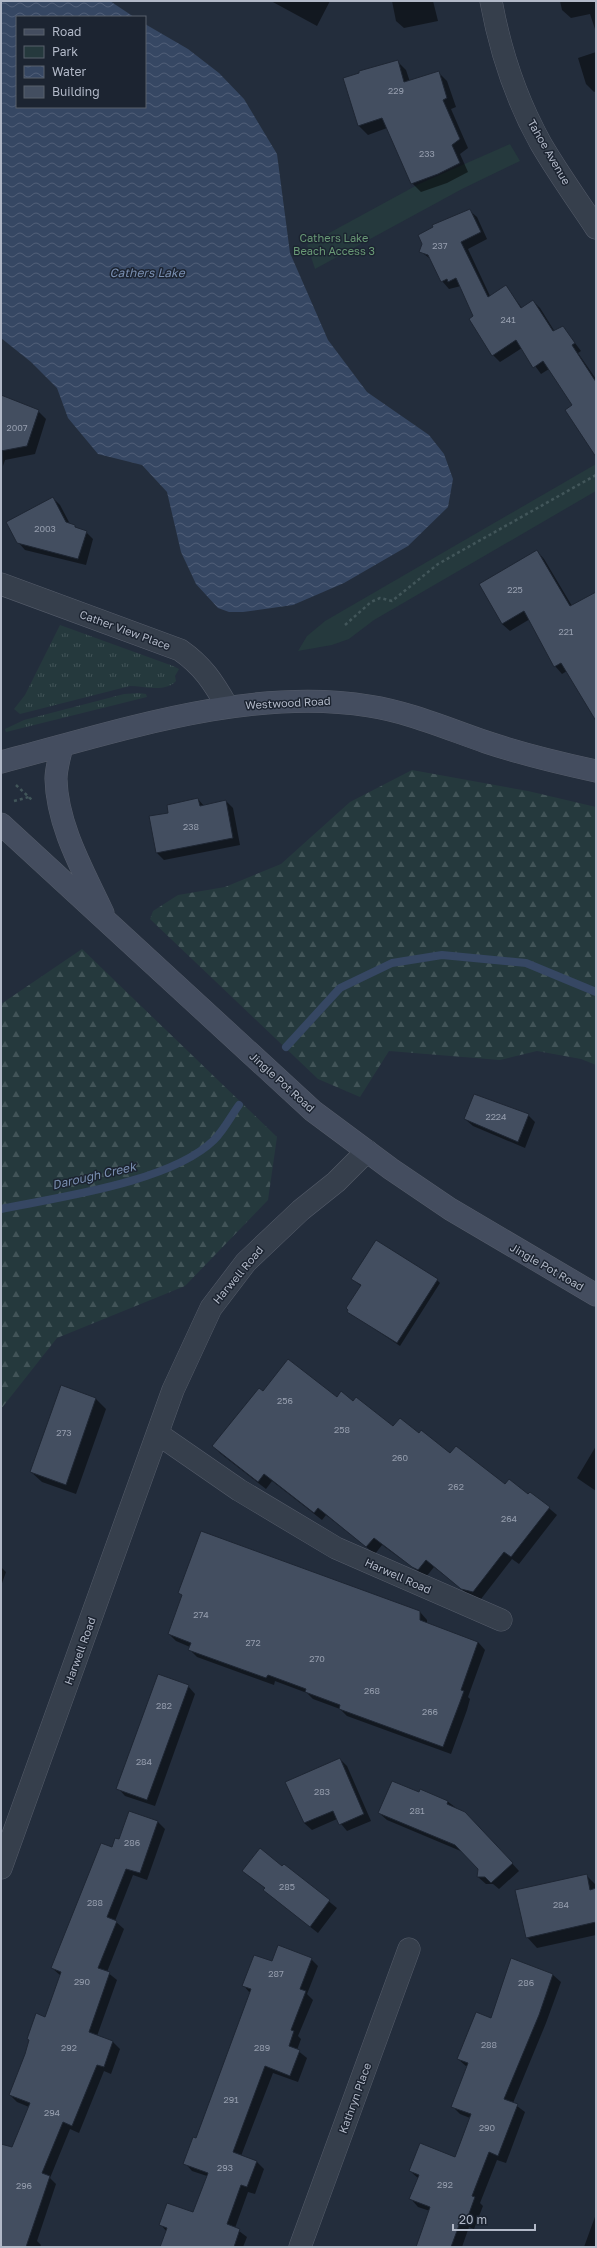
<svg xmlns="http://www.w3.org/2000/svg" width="597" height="2248" font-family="'Golos Text',sans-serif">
	<defs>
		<pattern id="grass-tufts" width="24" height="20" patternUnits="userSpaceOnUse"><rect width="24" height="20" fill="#25393d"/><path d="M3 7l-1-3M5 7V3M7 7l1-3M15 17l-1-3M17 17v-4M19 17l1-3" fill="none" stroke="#425458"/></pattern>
		<pattern id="forest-firs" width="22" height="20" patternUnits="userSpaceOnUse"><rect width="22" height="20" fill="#25393d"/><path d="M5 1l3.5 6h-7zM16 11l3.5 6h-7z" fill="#425458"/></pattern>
		<pattern id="water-waves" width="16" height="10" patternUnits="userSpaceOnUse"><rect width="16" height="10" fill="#364763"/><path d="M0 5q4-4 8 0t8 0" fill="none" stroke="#515f78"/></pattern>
	</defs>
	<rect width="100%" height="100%" fill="#232d3c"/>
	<path fill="url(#grass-tufts)" d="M60 625 173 666 179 669 175 676 176 681C165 693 144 686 130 686L20 714 14 709 25 695Z
		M139 693 146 694 147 697 6 732 5 729 24 720 124 694Z"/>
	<path fill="url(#forest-firs)" d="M412 770 528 791 596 807V1065L581 1059 537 1051 500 1060 389 1051 360 1097 318 1079 150 919 153 911 178 895 225 887 281 864 350 802Z
		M82 949 277 1137 268 1200 185 1286 57 1338 1 1409V1004Z"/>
	<path fill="#25393d" d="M510 144 520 161 462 189 315 269 307 245 419 184Z
		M596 464V491L374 620 349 639 332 645 298 651 307 636 325 621Z"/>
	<path fill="url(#water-waves)" d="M1 1H110L134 17H17V107H145V24L188 49 219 73 244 99 277 154 290 253 328 340 367 392 429 435 444 454 453 479 448 507 408 546 344 583 293 605 243 612H229L218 608 196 584 181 552 167 492 142 465 98 454 68 418 57 388 31 362 1 338Z"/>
	<path fill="#0007" d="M271 1H330L317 26Z
		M392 1H433L438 21 404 28 396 21Z
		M560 1H596V32L590 14 571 18 562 10Z
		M596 52V91L594 92 586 84 578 58Z
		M397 61 406 70 410 82 438 72 447 81 456 107 451 109 468 148 460 154 468 172 447 183 421 192 412 183 387 128 368 135 359 126Z
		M469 210 477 217 487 239 468 249 490 296 506 287 522 308 533 301 540 308 555 332 563 327 581 351 578 353 596 379V454L573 406 549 369 541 374 522 348 500 362 493 355 461 286 449 289 442 281 432 260 421 252Z
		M1 397 38 411 46 419 35 454 5 460 3 466Z
		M53 498 60 505 70 524 86 532 93 539 86 565 25 550 18 542Z
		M537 551 544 559 572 606 596 600V711L567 671 562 674 555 666 530 619 510 631 502 624Z
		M198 799 204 806 226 801 233 808 240 845 164 860 157 853 150 817 169 814Z
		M528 1115 535 1122 525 1148 473 1126 465 1119Z
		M352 1279 437 1280 440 1283 400 1346 349 1312 361 1286Z
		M62 1386 96 1399 106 1409 76 1494 42 1482 31 1472Z
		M263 1392 337 1398 353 1402 393 1427 419 1434 505 1485 528 1495 531 1493 557 1515 519 1564 512 1559 481 1599 470 1596 434 1567 426 1577 382 1545 375 1554 326 1515 322 1520 272 1481 266 1489 221 1454 213 1446Z
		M596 1446V1491L577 1478Z
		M1 1567 6 1572 1 1586Z
		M179 1593 420 1612 427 1620V1624L478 1642 485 1650 468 1697 470 1699 467 1710 451 1754 347 1716 340 1709 313 1699 307 1693 275 1681 274 1685 197 1657 189 1649 190 1647 176 1641 169 1634 183 1596Z
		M188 1686 195 1694 155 1806 125 1796 118 1788Z
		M340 1759 347 1766 371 1821 347 1831 337 1819 312 1830 304 1823Z
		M420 1794 447 1801 472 1820 519 1871 499 1889 493 1884H486L478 1877 479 1868 463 1852 387 1820 379 1813Z
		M130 1812 158 1822 165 1829 147 1880 133 1875 115 1921 124 1929 107 1972 117 1980 97 2036 113 2042 120 2049 111 2074 104 2071 79 2133 70 2129 50 2178 56 2184 37 2241 41 2245 40 2247H1V2151L12 2149 29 2107 17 2102 10 2095 30 2041 28 2039 46 2018 61 1976 52 1968 112 1848 119 1841Z
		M284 1865 337 1908 318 1933 272 1897 266 1889 244 1871 282 1867Z
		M586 1875 596 1885V1935L537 1948 527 1937Z
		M311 1959 318 1966 307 1994 313 2000 298 2036 301 2039 297 2050 307 2058 298 2082 273 2073 241 2156 257 2162 264 2169 255 2194 248 2192 235 2228 247 2237 243 2247H161L167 2232 161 2225 194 2214 207 2176 192 2171 185 2163 197 2140 250 1993 244 1986 272 1962Z
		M553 1975 561 1982 546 2023 513 2103 525 2112 506 2163 497 2160 480 2203 483 2206 474 2229 469 2227 462 2247H417L430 2211 418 2207 411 2199 419 2179 410 2171 455 2158 470 2118 460 2114 452 2106 467 2067 458 2059 492 2019Z
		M596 2214V2247H584Z"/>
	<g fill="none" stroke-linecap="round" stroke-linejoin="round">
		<path stroke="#364763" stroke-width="8" d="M286 1047 340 988 392 963 442 955 526 963 596 992
			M1 1209C60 1197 171 1182 214 1140 224 1130 231 1116 239 1105"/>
	</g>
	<path fill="#434e60" stroke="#1e2633" d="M398 60 404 82 439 71 447 98 443 100 460 139 452 145 460 163 438 174 411 184 382 118 358 126 343 78 359 73V71Z
		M470 209 481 232 461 242 488 297 506 285 521 308 533 300 553 331 563 326 575 343 572 345 596 382V457L565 410 572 405 543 361 533 368 516 340 492 356 469 319 473 316 456 278 448 282 447 279 441 282 428 255 419 252 422 244 418 235 433 227 432 225Z
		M1 395 39 410 27 446 1 451Z
		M53 497 66 522 75 525V527L87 531 78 559 17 543 6 522Z
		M537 550 570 606 596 592V721L561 663 554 667 524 611 502 624 479 584Z
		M198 798 200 806 226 800 233 838 156 853 149 816 168 813 167 805Z
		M474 1094 529 1114 518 1142 464 1119Z
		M376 1240 438 1279 397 1343 347 1312 348 1310 346 1308 361 1285 351 1279Z
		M288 1359 337 1397 341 1391 353 1401 356 1397 393 1426 400 1418 419 1433 421 1430 450 1453 456 1446 505 1484 509 1479 528 1494 530 1492 550 1507 511 1557 504 1552 473 1592 461 1589 426 1560 418 1570 412 1567 374 1538 366 1547 318 1508 314 1513 264 1474 258 1482 212 1446 259 1388 263 1391Z
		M61 1385 96 1398 66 1485 30 1472Z
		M201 1531 420 1611V1620L478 1642 461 1690 464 1691 460 1702 443 1747 339 1709 340 1705 305 1692 306 1689 268 1675 266 1678 188 1650 191 1643 168 1634 182 1595 178 1593Z
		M158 1674 189 1685 147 1800 116 1789Z
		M340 1758 364 1814 339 1825 333 1811 304 1823 285 1782Z
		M392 1781 419 1792 420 1789 448 1801 447 1804 465 1812 513 1863 491 1883 485 1877H477L478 1869 455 1845 378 1813Z
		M129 1811 158 1821 140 1873 126 1869 107 1917 117 1921 98 1968 110 1972 89 2032 113 2041 104 2067 97 2065 72 2126 63 2122 42 2173 50 2176 26 2247H1V2144L12 2147 30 2103 9 2095 25 2054 29 2040 27 2039 36 2013 45 2017 61 1972 51 1968 101 1843 112 1847 115 1838 119 1839Z
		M260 1848 282 1866 284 1864 330 1900 310 1927 263 1890 265 1888 242 1871Z
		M587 1874 590 1890 596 1888V1922L526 1938 515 1890Z
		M278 1945 312 1958 300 1989 306 1991 291 2030 294 2031 289 2046 300 2050 290 2076 265 2066 233 2152 257 2161 247 2187 241 2185 227 2224 240 2229 234 2247H160L167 2228 159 2225 167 2203 193 2212 208 2173 183 2164 193 2137 196 2138 251 1989 242 1986 254 1955 272 1961Z
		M511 1958 553 1974 539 2015 504 2099 518 2104 498 2156 489 2152 472 2196 475 2197 466 2222 461 2220 451 2247H416L430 2207 409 2199 419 2175 409 2171 420 2143 455 2157 471 2114 451 2107 468 2063 457 2059 476 2012 491 2018Z"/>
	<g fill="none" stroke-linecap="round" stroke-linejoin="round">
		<defs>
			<path id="street" d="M491 1C500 50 517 101 541 144 558 173 578 201 596 228
				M1 584 180 650C203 666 213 682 227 706
				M158 1434 239 1490 336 1548 501 1620
				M1 1868 173 1390 211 1308 246 1262 301 1210 336 1182 367 1151
				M300 2247 409 1949"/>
			<path id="secondary" d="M62 746C60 756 56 768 56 779 57 826 84 872 103 913
				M1 762C116 732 250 686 369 706 409 712 448 729 486 742 522 754 559 763 596 771
				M1 824 313 1111 391 1169 450 1209 596 1295"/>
		</defs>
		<use href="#street" stroke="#555c6a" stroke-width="23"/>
		<use href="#secondary" stroke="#555c6a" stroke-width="23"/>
		<path stroke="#42565a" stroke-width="2.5" stroke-dasharray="3 3" stroke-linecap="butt" d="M345 625 371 602 380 598 392 601 438 564 596 475
			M16 785 32 800
			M14 801 29 797"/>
		<use href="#street" stroke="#363f4c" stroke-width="22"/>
		<use href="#secondary" stroke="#444d5f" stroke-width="22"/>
	</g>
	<g text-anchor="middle" stroke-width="3" stroke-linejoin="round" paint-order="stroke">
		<g font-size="9" fill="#969eae">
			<text x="396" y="94">229</text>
			<text x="427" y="157">233</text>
			<text x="440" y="249">237</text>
			<text x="508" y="323">241</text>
			<text x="17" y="431">2007</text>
			<text x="45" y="532">2003</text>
			<text x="515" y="593">225</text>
			<text x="566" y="635">221</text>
			<text x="191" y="830">238</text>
			<text x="496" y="1120">2224</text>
			<text x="285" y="1404">256</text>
			<text x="342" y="1433">258</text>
			<text x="64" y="1436">273</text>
			<text x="400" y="1461">260</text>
			<text x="456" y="1490">262</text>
			<text x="509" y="1522">264</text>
			<text x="201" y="1618">274</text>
			<text x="253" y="1646">272</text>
			<text x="317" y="1662">270</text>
			<text x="372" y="1694">268</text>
			<text x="164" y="1709">282</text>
			<text x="430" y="1715">266</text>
			<text x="144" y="1765">284</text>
			<text x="322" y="1795">283</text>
			<text x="417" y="1814">281</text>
			<text x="132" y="1846">286</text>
			<text x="287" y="1890">285</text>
			<text x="95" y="1906">288</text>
			<text x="561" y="1908">284</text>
			<text x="276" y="1977">287</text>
			<text x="82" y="1985">290</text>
			<text x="526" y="1986">286</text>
			<text x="489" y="2048">288</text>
			<text x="69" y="2051">292</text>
			<text x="262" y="2051">289</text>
			<text x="231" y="2103">291</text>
			<text x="52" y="2116">294</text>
			<text x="487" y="2131">290</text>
			<text x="225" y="2171">293</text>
			<text x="445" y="2188">292</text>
			<text x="24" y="2189">296</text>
		</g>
		<g font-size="11" fill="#b2b9c8" stroke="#1c2431">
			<text transform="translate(549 152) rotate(60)" y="4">Tahoe Avenue</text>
			<text transform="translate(125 630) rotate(20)" y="4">Cather View Place</text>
			<text transform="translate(288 703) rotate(-3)" y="4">Westwood Road</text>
			<text transform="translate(282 1082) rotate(42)" y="4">Jingle Pot Road</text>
			<text transform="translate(547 1267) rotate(30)" y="4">Jingle Pot Road</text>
			<text transform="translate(238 1275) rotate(-50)" y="4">Harwell Road</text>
			<text transform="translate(398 1576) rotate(24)" y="4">Harwell Road</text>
			<text transform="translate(80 1651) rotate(-70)" y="4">Harwell Road</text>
			<text transform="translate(355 2098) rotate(-70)" y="4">Kathryn Place</text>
		</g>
		<g font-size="11" fill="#699975" stroke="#1c2431">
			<text x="334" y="242">Cathers Lake<tspan x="334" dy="13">Beach Access 3</tspan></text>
		</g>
		<g font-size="12" font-style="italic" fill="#798eb0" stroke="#1c2431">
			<text x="147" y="277">Cathers Lake</text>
			<text transform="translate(94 1176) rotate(-13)" y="4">Darough Creek</text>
		</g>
	</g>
	<rect width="597" height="2248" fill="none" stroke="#b2b9c8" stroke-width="4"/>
	<rect x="16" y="16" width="130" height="92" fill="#1c2431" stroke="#58606d"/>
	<rect x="24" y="29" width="20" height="6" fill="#444d5f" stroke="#58606d"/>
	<text x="52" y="36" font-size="12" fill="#b2b9c8">Road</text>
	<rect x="24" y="46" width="20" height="12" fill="#25393d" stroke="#58606d"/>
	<text x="52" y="56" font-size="12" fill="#b2b9c8">Park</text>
	<rect x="24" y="66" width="20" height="12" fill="url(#water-waves)" stroke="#58606d"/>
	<text x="52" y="76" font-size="12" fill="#b2b9c8">Water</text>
	<rect x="24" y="86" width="20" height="12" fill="#434e60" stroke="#58606d"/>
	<text x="52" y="96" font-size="12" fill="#b2b9c8">Building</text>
	<path d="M453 2224v6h82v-6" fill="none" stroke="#b2b9c8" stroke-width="2"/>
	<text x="459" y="2224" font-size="12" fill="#b2b9c8" stroke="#1c2431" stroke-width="3" paint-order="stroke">20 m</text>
</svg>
